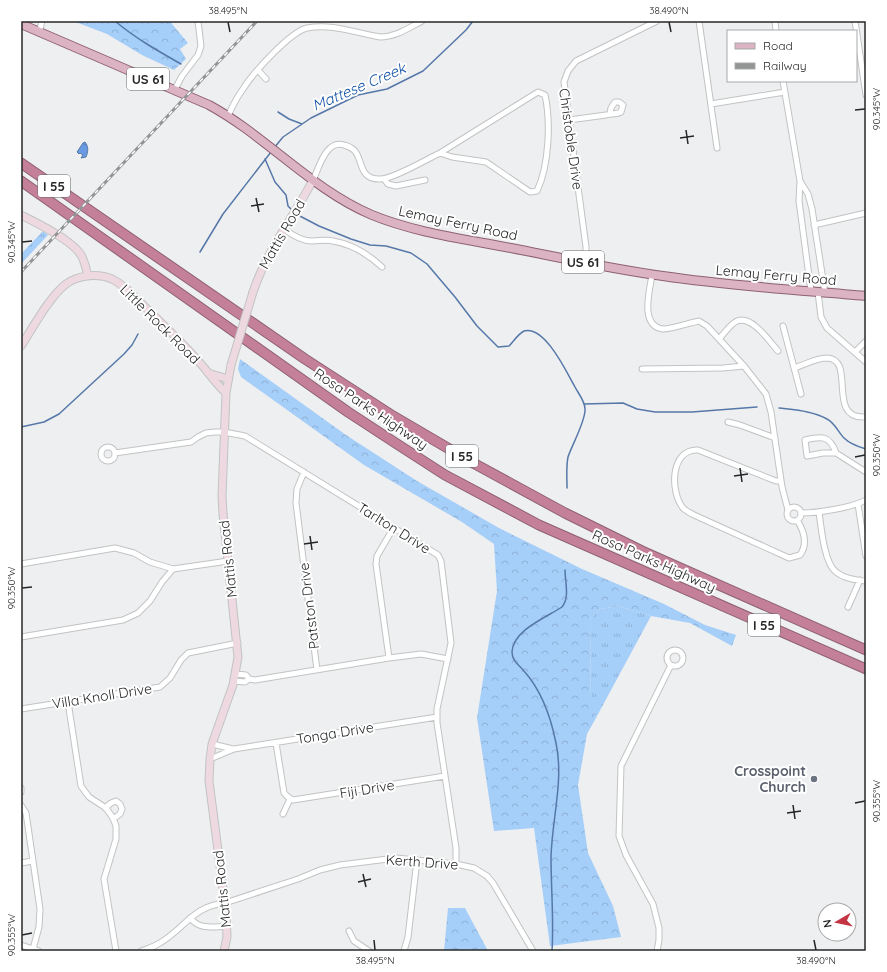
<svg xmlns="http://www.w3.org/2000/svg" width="887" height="972" font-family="Quicksand,sans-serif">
	<defs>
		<pattern id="grass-tufts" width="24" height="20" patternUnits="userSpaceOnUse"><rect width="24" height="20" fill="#a5cef9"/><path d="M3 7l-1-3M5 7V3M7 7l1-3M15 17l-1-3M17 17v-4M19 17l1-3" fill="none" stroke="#8eb1d5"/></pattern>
		<pattern id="forest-crowns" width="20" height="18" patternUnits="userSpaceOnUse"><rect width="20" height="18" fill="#a5cef9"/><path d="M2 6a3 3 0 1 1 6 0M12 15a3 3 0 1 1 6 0" fill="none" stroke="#8eb1d5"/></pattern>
		<pattern id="water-ripples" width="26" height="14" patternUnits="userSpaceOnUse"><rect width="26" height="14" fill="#6a9ae1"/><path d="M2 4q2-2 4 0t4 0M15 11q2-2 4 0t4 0" fill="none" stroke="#577eb6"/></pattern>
	</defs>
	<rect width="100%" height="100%" fill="#eeeff0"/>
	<path fill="url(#grass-tufts)" d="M43 231 48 235 21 264V254Z
		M618 606 651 616 597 716 591 710 590 619 600 609Z"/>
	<path fill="url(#forest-crowns)" d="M73 21H171L172 24 188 43 180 49 186 59 174 70 142 55 107 34Z
		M240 359 346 435 417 481 499 528 582 569 664 604 705 625 736 635 732 646 690 623 651 616 618 606 600 609 590 619 591 709 597 716 587 734 578 785 588 853 613 906 621 937 550 946 534 828 494 831 477 718 497 591 494 544 462 522 364 465 241 377 238 369Z
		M448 908H465L488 951H444Z"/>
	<path fill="url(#water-ripples)" stroke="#5678a9" d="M85 142C89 147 88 152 86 157L81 158 83 155 80 153 79 154 77 152 83 143Z"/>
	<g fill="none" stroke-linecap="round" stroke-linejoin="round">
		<path stroke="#5678a9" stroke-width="1.5" d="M115 21C135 38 158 51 181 64
			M278 112 289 119 302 124
			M274 148 283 137 311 118 358 95 387 89 423 71 466 30 473 21
			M265 159 275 182 286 195 288 206 293 211
			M296 214 319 226 351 239 370 245 386 246 411 253 427 264 455 297 477 326 498 347 509 346C513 342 518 334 524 331 545 325 567 373 575 387 578 393 585 401 585 409 586 420 572 445 568 457 566 467 567 477 567 488
			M200 252 223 214 271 152
			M584 404 623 403 637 409 655 412H692L757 407
			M779 408C795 410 813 411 827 419 835 423 838 432 844 438 849 443 859 447 866 449
			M21 427 44 422 59 414 124 354 132 345 138 334
			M552 951C554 920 551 889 551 857 552 819 564 780 556 743 551 718 541 690 524 671 519 665 512 661 512 652 513 630 547 617 562 607 570 597 565 582 565 570"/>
		<defs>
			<path id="street" d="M699 21 717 148
				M775 21 776 31
				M855 21 866 95
				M39 33 42 21
				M258 70 266 79
				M783 81 800 181 799 201 811 291
				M174 91 182 76 198 55 201 46 198 21
				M538 92 545 95C551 122 549 166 537 191L530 192 486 162 452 157 440 153Z
				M711 104 785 92
				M228 116C232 107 237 97 243 89 253 73 290 32 307 28 331 23 356 33 380 37 396 37 408 28 422 21
				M569 120 606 115C611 113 616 115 621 112L623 105 619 102H615L611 108 610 113
				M384 179 388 184 396 186 425 180
				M313 180C319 168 326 139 344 145 348 146 353 149 355 151 363 161 359 179 379 179 392 180 427 159 440 153
				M800 181 808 194 812 209 825 293
				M814 225 866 213
				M284 229C292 235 301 241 312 241 319 241 326 239 333 241 351 244 369 255 382 267
				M586 263V247L564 82 568 71 576 61 657 21
				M652 275C650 289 639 326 663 329 672 329 689 323 699 321L707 326 744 366 766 394 771 412 782 487 788 510
				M818 292 821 317 827 328 866 362
				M783 326 801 394
				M719 339C724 334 730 324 737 321 752 315 769 341 778 351
				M855 352 866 341
				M794 368C804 365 816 358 827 358 857 359 825 420 866 417
				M642 369 723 368 744 366
				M728 422 740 425 775 438
				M101 454a7 7 0 1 1 14 0a7 7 0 1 1-14 0Z
				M115 453 191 442 198 437 206 433 215 432H224L245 436 438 555 441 561 451 643 437 709V723L456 848V864
				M836 453C830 435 821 436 805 440L807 456 823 453H836L866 472
				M304 472 297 489 296 503 317 670
				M781 481H776L698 450C670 449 670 492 683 508 686 511 690 513 694 515L789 558 800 555C808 544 804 531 797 520
				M858 504 866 556
				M787 514a7 7 0 1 1 14 0a7 7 0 1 1-14 0Z
				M819 512C821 526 824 563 836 572 845 579 856 580 866 581
				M801 513C817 513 851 508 866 500
				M21 564 115 548 134 553 150 562 173 569 228 561
				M848 607 860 580
				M21 637 123 620 138 613 150 601 162 582 173 569
				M667 658a8 8 0 1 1 16 0a8 8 0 1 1-16 0Z
				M389 658 376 564 377 556 394 527
				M236 674 246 675 249 679
				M234 681 245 682 249 679 255 680 389 658 421 654 448 659
				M68 702 81 786 89 797 106 808 113 818 116 826V839L104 879 116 951
				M21 709 160 687 170 678 181 660 188 653 238 643
				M276 743 284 793 288 797 293 800 445 776
				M212 744 233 749
				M210 759 234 749 437 717
				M21 788V792
				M21 805 26 813 40 909 39 927 33 949
				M105 808 111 803 116 801 120 804 122 809 120 814 113 819
				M283 814 290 799
				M21 863 33 861
				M190 918C200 930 213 927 227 926
				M349 931 354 941 369 951
				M21 945 39 951
				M141 951C147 949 153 947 158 944 184 930 192 906 225 903L298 879 320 870 340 865 396 858 456 864 474 868 487 876 493 883 533 951
				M404 951 408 937 417 860
				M657 951 659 940V928L653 904 626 855 619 836 621 766 671 665"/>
			<path id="secondary" d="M21 215C37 223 72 240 81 255 85 262 86 269 88 276
				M253 292C267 250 293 218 313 180
				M21 346C32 329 50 296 66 284 78 275 98 273 112 279 125 285 135 297 145 307 163 325 184 344 200 363 209 373 216 384 226 393
				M208 373 228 379
				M224 951 227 937 226 912 209 781 210 759 212 744 233 685 238 657 223 514 222 496 226 393 231 365"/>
			<path id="primary" d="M21 24 209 105C266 136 311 189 372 215 416 233 465 239 511 248 562 258 612 269 663 276 730 286 798 290 866 296"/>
			<path id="highway" d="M21 163 305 359 393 416 475 464 565 513 642 551 866 650
				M21 181 348 412 397 444 445 475 539 525 866 669"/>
		</defs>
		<use href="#street" stroke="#c1c3c4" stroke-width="7"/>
		<use href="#secondary" stroke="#c1c3c4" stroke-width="9"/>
		<use href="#primary" stroke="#8d6171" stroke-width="10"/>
		<use href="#highway" stroke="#8d6171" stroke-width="11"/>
		<use href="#street" stroke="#fff" stroke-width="5"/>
		<use href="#secondary" stroke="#eed9e0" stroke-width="7"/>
		<use href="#primary" stroke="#dcb3c2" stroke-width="8"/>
		<use href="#highway" stroke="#c58099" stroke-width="9"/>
		<defs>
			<path id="rail" d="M21 272 257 21"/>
		</defs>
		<use href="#rail" stroke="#939494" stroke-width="3"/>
		<use href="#rail" stroke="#fff" stroke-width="1.5" stroke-dasharray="4.5" stroke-linecap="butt"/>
		<defs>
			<path id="secondary-bridge" d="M231 365 253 292"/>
		</defs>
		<use href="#secondary-bridge" stroke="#c1c3c4" stroke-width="9" stroke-linecap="butt"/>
		<use href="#secondary-bridge" stroke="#eed9e0" stroke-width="7"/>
	</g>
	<path fill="none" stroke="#262727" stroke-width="1.5" d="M228 22 230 32M669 22 671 32M855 110 865 109M686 130 688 144M680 138 694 136M256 198 259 212M251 206 264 204M22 242 32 241M855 457 865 455M740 468 742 482M734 476 748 474M310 536 312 550M304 544 318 542M22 588 32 587M855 803 865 801M793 805 795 819M787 813 801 811M363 874 366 887M358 882 371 879M22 935 32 933M374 940 375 950M814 940 816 950"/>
	<circle fill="#6b7280" stroke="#fff" stroke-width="1.5" cx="814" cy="779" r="4"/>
	<g text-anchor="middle" stroke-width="4" stroke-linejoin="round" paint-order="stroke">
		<g fill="#fff" stroke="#676868" stroke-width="1">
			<rect x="127" y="68" width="42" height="22" rx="3"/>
			<rect x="38" y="175" width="32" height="22" rx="3"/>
			<rect x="562" y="251" width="42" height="22" rx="3"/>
			<rect x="446" y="445" width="32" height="22" rx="3"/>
			<rect x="748" y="614" width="32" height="22" rx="3"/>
		</g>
		<g font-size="13" font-weight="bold" fill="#262727">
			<text x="148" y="84">US 61</text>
			<text x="54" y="191">I 55</text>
			<text x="583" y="267">US 61</text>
			<text x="462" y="461">I 55</text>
			<text x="764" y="630">I 55</text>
		</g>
		<g font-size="14" fill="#262727" stroke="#fff">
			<text transform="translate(571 139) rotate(82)" y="5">Christoble Drive</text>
			<text transform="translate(458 223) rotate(12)" y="5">Lemay Ferry Road</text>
			<text transform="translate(282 234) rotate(-60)" y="5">Mattis Road</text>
			<text transform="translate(776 275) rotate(5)" y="5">Lemay Ferry Road</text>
			<text transform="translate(160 324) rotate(45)" y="5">Little Rock Road</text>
			<text transform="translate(371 409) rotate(34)" y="5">Rosa Parks Highway</text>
			<text transform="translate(394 528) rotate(32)" y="5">Tarlton Drive</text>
			<text transform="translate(228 559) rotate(-96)" y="5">Mattis Road</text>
			<text transform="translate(654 561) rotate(24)" y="5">Rosa Parks Highway</text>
			<text transform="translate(309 606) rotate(-97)" y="5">Patston Drive</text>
			<text transform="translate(102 696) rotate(-9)" y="5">Villa Knoll Drive</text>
			<text transform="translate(335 733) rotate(-9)" y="5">Tonga Drive</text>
			<text transform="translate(367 789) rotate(-9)" y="5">Fiji Drive</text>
			<text transform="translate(422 862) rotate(4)" y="5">Kerth Drive</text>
			<text transform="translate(222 889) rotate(-96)" y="5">Mattis Road</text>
		</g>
		<g font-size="14" font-weight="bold" fill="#5b616d" stroke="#fff" text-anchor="end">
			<text x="806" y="776">Crosspoint<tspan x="806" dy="16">Church</tspan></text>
		</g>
		<g font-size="15" font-style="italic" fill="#1453a6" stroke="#fff">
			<text transform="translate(359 87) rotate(-23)" y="5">Mattese Creek</text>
		</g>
	</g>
	<rect width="887" height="972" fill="none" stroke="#ffffff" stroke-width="44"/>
	<rect x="727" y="30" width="130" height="52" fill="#ffffff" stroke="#a8a9a9"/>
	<rect x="735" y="43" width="20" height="6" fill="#dcb3c2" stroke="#a8a9a9"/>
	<text x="763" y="50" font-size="12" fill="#262727">Road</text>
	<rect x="735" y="63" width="20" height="6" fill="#939494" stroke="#a8a9a9"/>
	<text x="763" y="70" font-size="12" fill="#262727">Railway</text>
	<g transform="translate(837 922) rotate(261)"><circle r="19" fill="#ffffff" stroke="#a8a9a9"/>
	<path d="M0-3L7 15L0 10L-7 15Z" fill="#c43443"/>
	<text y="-6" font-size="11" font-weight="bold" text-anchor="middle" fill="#262727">N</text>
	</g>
	<rect x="22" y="22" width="843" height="928" fill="none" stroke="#262727" stroke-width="1.5"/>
	<g font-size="10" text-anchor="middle" fill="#262727">
		<text x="228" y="14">38.495°N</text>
		<text x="669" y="14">38.490°N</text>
		<text transform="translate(876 109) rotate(-90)" y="4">90.345°W</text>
		<text transform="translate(11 242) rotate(-90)" y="4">90.345°W</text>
		<text transform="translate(876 455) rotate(-90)" y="4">90.350°W</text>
		<text transform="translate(11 588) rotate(-90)" y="4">90.350°W</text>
		<text transform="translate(876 801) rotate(-90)" y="4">90.355°W</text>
		<text transform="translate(11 935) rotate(-90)" y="4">90.355°W</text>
		<text x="375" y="964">38.495°N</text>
		<text x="816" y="964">38.490°N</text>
	</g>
</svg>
